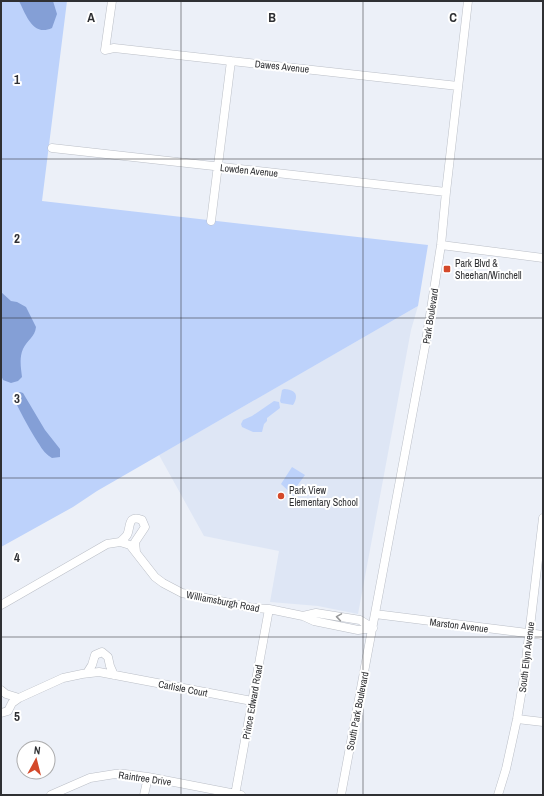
<svg xmlns="http://www.w3.org/2000/svg" width="544" height="796" font-family="'Archivo Narrow',sans-serif">
	<rect width="100%" height="100%" fill="#ecf0f8"/>
	<path fill="#dee6f5" d="M418 306 411 330 358 614 318 606 270 602 279 551 204 536 159 455Z"/>
	<path fill="#bdd2fb" d="M1 1H67L42 201 428 245 418 306 97 491 73 507 1 547Z
		M284 389C296 390 299 395 293 405L281 403 280 401 282 390Z
		M274 401 279 402 280 408 267 418V421L264 424 262 432H253L242 427 241 424 243 420 252 416Z
		M292 467 305 475 297 486 300 488 294 496 281 484Z"/>
	<path fill="#849fd6" d="M19 1H53L57 14 52 28C33 37 26 15 19 1Z
		M1 292 11 301 17 302 26 307 36 327C35 337 27 340 23 349 19 358 21 368 22 377L18 381 11 383 3 380 1 375Z
		M17 392H20L23 393 45 430 60 449V457L52 458C47 455 42 450 39 444 34 437 15 404 14 397Z"/>
	<g fill="none" stroke-linecap="round" stroke-linejoin="round">
		<defs>
			<path id="street" d="M112 1 105 50 114 48 458 86
				M52 148 446 192
				M211 221 231 61
				M441 245 543 258
				M120 542C122 540 125 538 127 535 131 528 127 514 142 520L145 527 135 542 136 552
				M1 605 107 544 120 542 130 545 155 577 163 583 182 593 253 608 269 609 303 616 314 621 358 630 373 628
				M375 614 543 635
				M303 616 316 613 360 620 373 628
				M87 673 92 665 95 655 102 652 108 657 110 666 114 675
				M1 690 6 694 19 698 63 678 82 674 99 672 252 701
				M1 713 8 711 12 703 19 698
				M517 719 543 722
				M51 795 90 778 115 774H125L148 777 241 795
				M144 795 148 777
				M235 795 269 609
				M341 795 426 341 441 245 446 192 468 1
				M498 795 506 769 517 719 524 677 543 518"/>
		</defs>
		<use href="#street" stroke="#bbbfc7" stroke-width="9"/>
		<use href="#street" stroke="#fff" stroke-width="8"/>
	</g>
	<defs><path id="oneway-chevron" d="M-2-3.5L2.5 0L-2 3.5" fill="none" stroke-width="1.6" stroke-linecap="round" stroke-linejoin="round"/></defs>
	<use stroke="#979899" href="#oneway-chevron" transform="translate(339 617) rotate(-171)"/>
	<path fill="none" stroke="#2f3033" stroke-width="1" stroke-opacity="0.55" d="M181 1V795M363 1V795M1 159H543M1 318H543M1 478H543M1 637H543"/>
	<g fill="#d4492a" stroke="#fff" stroke-width="1.5">
		<rect x="443" y="265" width="8" height="8" rx="2"/>
		<circle cx="281" cy="496" r="4"/>
	</g>
	<g text-anchor="middle" stroke-width="4" stroke-linejoin="round" paint-order="stroke">
		<g font-size="10" fill="#2f3033" stroke="#fff">
			<text transform="translate(282 66) rotate(6)" y="4">Dawes Avenue</text>
			<text transform="translate(249 170) rotate(6)" y="4">Lowden Avenue</text>
			<text transform="translate(430 316) rotate(-81)" y="4">Park Boulevard</text>
			<text transform="translate(223 601) rotate(11)" y="4">Williamsburgh Road</text>
			<text transform="translate(459 625) rotate(7)" y="4">Marston Avenue</text>
			<text transform="translate(526 657) rotate(-83)" y="4">South Ellyn Avenue</text>
			<text transform="translate(183 688) rotate(11)" y="4">Carlisle Court</text>
			<text transform="translate(252 702) rotate(-80)" y="4">Prince Edward Road</text>
			<text transform="translate(357 711) rotate(-79)" y="4">South Park Boulevard</text>
			<text transform="translate(145 778) rotate(8)" y="4">Raintree Drive</text>
		</g>
		<g font-size="10" fill="#2f3033" stroke="#fff" text-anchor="start">
			<text x="455" y="267">Park Blvd &amp;<tspan x="455" dy="12">Sheehan/Winchell</tspan></text>
			<text x="289" y="494">Park View<tspan x="289" dy="12">Elementary School</tspan></text>
		</g>
	</g>
	<g font-size="13" text-anchor="middle" font-weight="bold" fill="#2f3033" stroke="#fff" stroke-width="4" stroke-linejoin="round" paint-order="stroke">
		<text x="91" y="22">A</text>
		<text x="272" y="22">B</text>
		<text x="453" y="22">C</text>
		<text x="17" y="84">1</text>
		<text x="17" y="243">2</text>
		<text x="17" y="403">3</text>
		<text x="17" y="562">4</text>
		<text x="17" y="721">5</text>
	</g>
	<rect width="544" height="796" fill="none" stroke="#2f3033" stroke-width="4"/>
	<g transform="translate(36 760) rotate(7)"><circle r="19" fill="#ffffff" stroke="#acacad"/>
	<path d="M0-3L7 15L0 10L-7 15Z" fill="#d4492a"/>
	<text y="-6" font-size="11" font-weight="bold" text-anchor="middle" fill="#2f3033">N</text>
	</g>
</svg>
